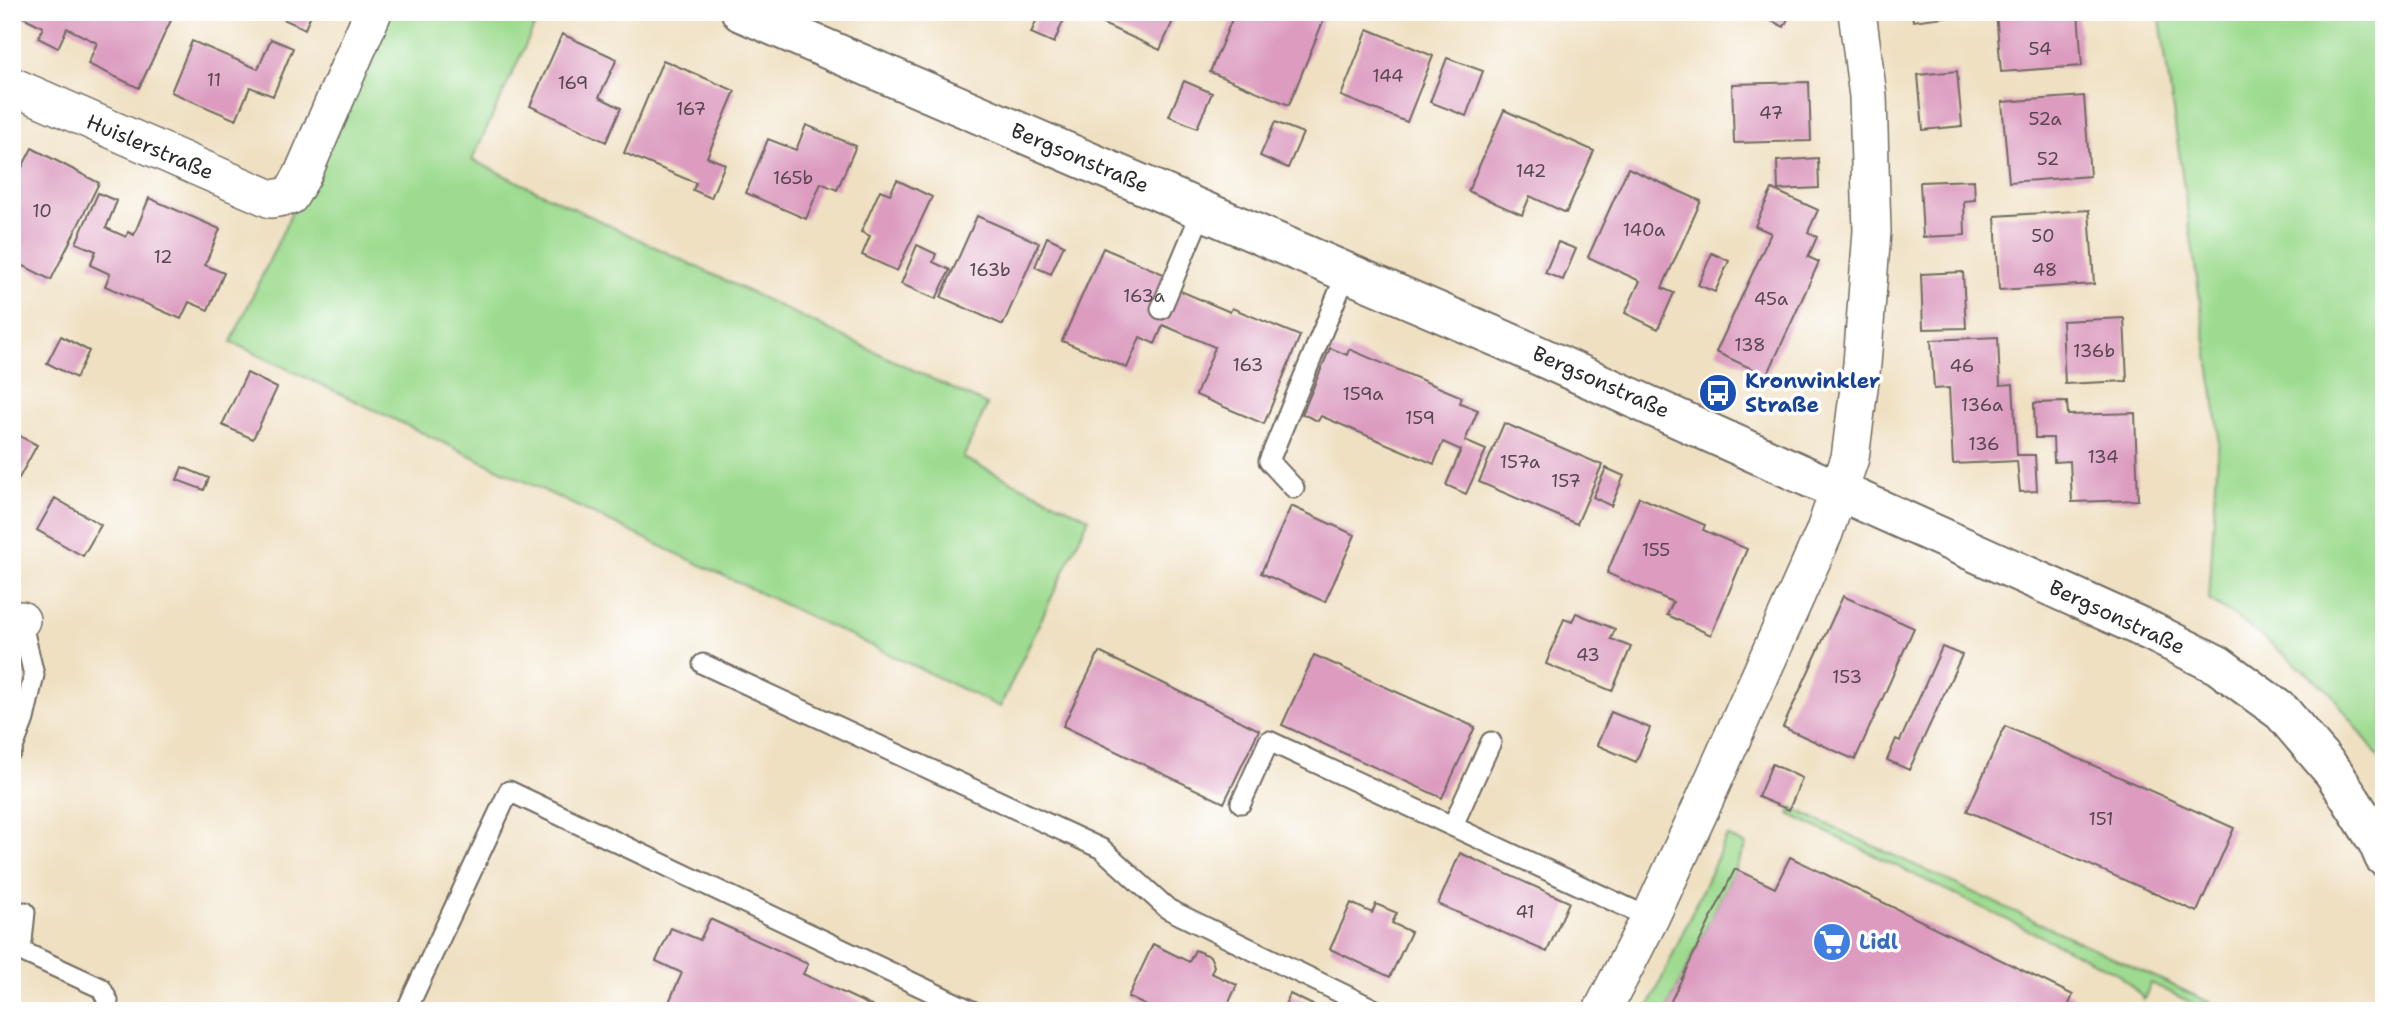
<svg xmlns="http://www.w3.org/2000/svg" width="2396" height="1023" font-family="'Shantell Sans',sans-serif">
	<rect width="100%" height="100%" fill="#fff"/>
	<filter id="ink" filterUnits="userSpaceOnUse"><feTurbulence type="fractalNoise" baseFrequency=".0143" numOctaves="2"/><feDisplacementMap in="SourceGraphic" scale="14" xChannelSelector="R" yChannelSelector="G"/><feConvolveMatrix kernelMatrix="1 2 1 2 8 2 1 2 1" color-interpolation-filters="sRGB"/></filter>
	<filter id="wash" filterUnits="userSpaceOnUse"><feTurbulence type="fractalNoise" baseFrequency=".00686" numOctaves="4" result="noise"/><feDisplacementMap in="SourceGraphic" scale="28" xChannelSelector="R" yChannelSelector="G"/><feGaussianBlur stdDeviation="1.57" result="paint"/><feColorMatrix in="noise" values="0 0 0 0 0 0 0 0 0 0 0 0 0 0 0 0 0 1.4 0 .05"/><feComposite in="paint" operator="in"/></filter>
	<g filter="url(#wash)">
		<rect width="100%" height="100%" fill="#efe0c2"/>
		<path fill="#9edb90" stroke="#64835e" stroke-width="2" d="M386 12H541L472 160 987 405 963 458 1089 518 1000 707 231 342Z
			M2159 12H2384V764L2330 692 2249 626 2209 600 2219 433Z
			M1792 808 2228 1011H2209L2151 983 2144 999 2119 974 1789 814Z
			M1727 836 1746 845 1735 869 1666 1011H1647Z"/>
		<g id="blocks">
			<path fill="#dc9bbf" d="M13 12H171L174 14 139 88 88 64 97 43 67 28 58 48 38 38 43 27Z
				M268 12H312L305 29Z
				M1040 12H1067L1054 43 1031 33Z
				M1082 12H1177L1160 50 1081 14Z
				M1235 12H1308L1324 19 1289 105 1210 72Z
				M1753 12H1791L1784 27Z
				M1912 12H1951L1952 16 1913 21Z
				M1996 12H2078L2082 66 2001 72Z
				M1368 29 1433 56 1407 122 1341 96Z
				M562 34 617 59 599 97 621 108 606 142 530 106Z
				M271 39 293 48 273 96 250 87 236 120 171 92 192 41 258 69Z
				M1447 58 1483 71 1466 116 1430 102Z
				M663 60 735 91 707 157 725 164 711 198 693 190 696 183 624 153Z
				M1957 71 1962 126 1923 130 1918 75Z
				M1184 81 1212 93 1197 128 1169 116Z
				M1809 82 1811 141 1734 143 1732 84Z
				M2084 96 2090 176 2009 182 2002 102Z
				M1504 110 1594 151 1566 213 1530 196 1522 215 1468 191Z
				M1275 122 1303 133 1288 168 1260 156Z
				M806 125 856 146 837 190 821 183 806 219 746 193 768 139 796 150Z
				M32 148 99 183 51 280 12 260V187Z
				M1818 158 1819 188 1778 190 1777 161Z
				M1628 168 1701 201 1662 288 1674 293 1658 329 1625 313 1640 281 1588 257Z
				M897 180 932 197 897 271 862 255 870 236 861 232 880 190 890 194Z
				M1974 180 1975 200 1964 201 1965 235 1923 237 1920 182Z
				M1772 189 1818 210 1808 232 1817 237 1808 257 1819 262 1767 376 1716 352 1771 233 1755 226Z
				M98 193 117 201 106 228 126 237 128 232 134 235 149 198 220 229 205 265 224 273 208 310 189 302 181 319 105 286 110 274 90 265 96 251 76 243Z
				M2089 210 2094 284 1999 290 1995 216Z
				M977 216 1039 243 1003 325 941 297Z
				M1047 237 1064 245 1051 274 1035 267Z
				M1558 242 1576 249 1563 280 1545 273Z
				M917 245 936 254 933 262 950 270 936 299 901 284Z
				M1103 248 1166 275 1178 290 1230 312 1232 308 1300 336 1264 424 1196 395 1215 347 1163 325 1155 344 1140 337 1127 368 1062 341Z
				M1712 253 1729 261 1715 292 1698 285Z
				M1963 272 1966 328 1923 329 1921 274Z
				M2124 318 2127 381 2065 384 2062 321Z
				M61 336 89 351 76 378 47 363Z
				M1998 337 2000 385 2013 384 2017 455H2035L2037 491 2020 492 2017 461 1953 464 1949 388 1934 389 1931 340Z
				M1330 348 1347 355 1349 349 1462 397 1460 403 1478 410 1465 441 1486 450 1466 494 1446 485 1461 450 1443 442 1434 464 1321 416 1318 421 1302 414Z
				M247 373 277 388 253 439 222 425Z
				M2067 402 2068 415 2135 413 2138 500 2072 502 2070 461 2054 462 2053 438H2035L2034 403Z
				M1504 423 1602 465 1577 524 1479 482Z
				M12 432 37 445 12 491Z
				M182 467 209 478 204 490 177 480Z
				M1606 468 1624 476 1611 506 1593 497Z
				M1639 497 1705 525 1703 530 1747 549 1711 635 1667 615 1673 602 1607 573Z
				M55 498 101 525 83 556 37 530Z
				M1291 506 1355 535 1325 602 1261 573Z
				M1843 596 1914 628 1855 760 1783 727Z
				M1576 613 1615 629 1611 639 1631 647 1612 691 1546 664 1564 619 1572 622Z
				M1942 647 1962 655 1909 770 1887 760 1896 739 1900 741Z
				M1099 652 1259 730 1224 803 1063 726Z
				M1314 655 1475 727 1442 798 1282 725Z
				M1611 712 1650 728 1636 762 1597 745Z
				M2005 726 2234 828 2197 912 1967 811Z
				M1772 764 1802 778 1789 810 1758 797Z
				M1460 853 1569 902 1547 952 1438 904Z
				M1790 857 2073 995 2066 1011H1666L1735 869 1775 888Z
				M1351 903 1372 913 1376 904 1397 913 1392 923 1411 932 1390 977 1330 949Z
				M710 919 808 964 803 974 882 1011H665L682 973 656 961 671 928 700 940Z
				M1153 944 1189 962 1195 950 1210 956 1214 966 1211 973 1237 985 1225 1011H1157L1128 997Z
				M1290 994 1325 1011H1282Z"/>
		</g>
	</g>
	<g filter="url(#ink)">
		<use href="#blocks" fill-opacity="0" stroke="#706a60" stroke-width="2"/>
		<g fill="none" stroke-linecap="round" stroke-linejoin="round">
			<defs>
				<path id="service" d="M1161 309 1202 211
					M1294 488 1269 461 1347 272
					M703 664 1102 849 1168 909 1378 1011
					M12 750 24 719 34 675 21 620
					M1241 803 1269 741 1650 918
					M1453 825 1491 742
					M25 912 21 951 101 988 108 1001 104 1011
					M406 1011 509 791 972 1011"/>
				<path id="minor" d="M12 86 271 199 290 196 302 176 373 12
					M12 622 21 620
					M1602 1011 1650 918 1705 799 1824 533 1850 458 1862 364 1872 231 1868 96 1857 12"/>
				<path id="tertiary" d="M741 12 1504 340 2152 632 2218 665 2282 712 2334 773 2378 843 2384 857"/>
			</defs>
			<use href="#service" stroke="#706a60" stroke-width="23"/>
			<use href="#minor" stroke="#706a60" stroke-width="40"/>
			<use href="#tertiary" stroke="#706a60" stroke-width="42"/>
			<use href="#service" stroke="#fff" stroke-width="19"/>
			<use href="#minor" stroke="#fff" stroke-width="37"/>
			<use href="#tertiary" stroke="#fff" stroke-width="38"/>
		</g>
	</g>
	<defs>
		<symbol id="bus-disc" viewBox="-11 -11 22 22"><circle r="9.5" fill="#1a4fb4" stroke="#fff"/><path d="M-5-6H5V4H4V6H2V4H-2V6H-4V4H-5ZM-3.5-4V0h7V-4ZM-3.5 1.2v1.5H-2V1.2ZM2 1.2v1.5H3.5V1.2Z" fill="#fff"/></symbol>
		<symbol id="supermarket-disc" viewBox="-11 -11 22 22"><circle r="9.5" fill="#3f7fe0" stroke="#fff"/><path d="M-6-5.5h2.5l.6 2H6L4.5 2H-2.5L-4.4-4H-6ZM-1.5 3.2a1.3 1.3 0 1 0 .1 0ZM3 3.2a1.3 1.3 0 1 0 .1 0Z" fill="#fff"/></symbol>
	</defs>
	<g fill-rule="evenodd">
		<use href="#bus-disc" x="1696" y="371" width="44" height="44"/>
		<use href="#supermarket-disc" x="1810" y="920" width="44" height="44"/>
	</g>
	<g text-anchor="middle" stroke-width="7" stroke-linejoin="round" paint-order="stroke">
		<g font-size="18" fill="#574750">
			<text x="2040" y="55">54</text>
			<text x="1388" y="82">144</text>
			<text x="214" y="86">11</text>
			<text x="573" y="89">169</text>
			<text x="691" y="115">167</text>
			<text x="1771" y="119">47</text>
			<text x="2045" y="125">52a</text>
			<text x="2048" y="165">52</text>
			<text x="1531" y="177">142</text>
			<text x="793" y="184">165b</text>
			<text x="42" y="217">10</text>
			<text x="1644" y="236">140a</text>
			<text x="2043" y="242">50</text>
			<text x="163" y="263">12</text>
			<text x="990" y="276">163b</text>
			<text x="2045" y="276">48</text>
			<text x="1144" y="302">163a</text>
			<text x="1771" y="305">45a</text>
			<text x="1750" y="351">138</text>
			<text x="2094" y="357">136b</text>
			<text x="1248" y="371">163</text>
			<text x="1962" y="372">46</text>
			<text x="1363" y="400">159a</text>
			<text x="1982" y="411">136a</text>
			<text x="1420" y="424">159</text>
			<text x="1984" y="450">136</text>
			<text x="2103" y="463">134</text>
			<text x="1520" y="468">157a</text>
			<text x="1566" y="487">157</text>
			<text x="1656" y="556">155</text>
			<text x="1588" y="661">43</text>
			<text x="1847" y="683">153</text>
			<text x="2101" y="825">151</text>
			<text x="1525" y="918">41</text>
		</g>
		<g font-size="21" fill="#2b2b2b" stroke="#fff">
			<text transform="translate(150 147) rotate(23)" y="7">Huislerstraße</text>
			<text transform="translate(1080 158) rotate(23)" y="7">Bergsonstraße</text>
			<text transform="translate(1601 382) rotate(24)" y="7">Bergsonstraße</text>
			<text transform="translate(2117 617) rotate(25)" y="7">Bergsonstraße</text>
		</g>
		<g font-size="21" font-weight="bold" fill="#164399" stroke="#fff" text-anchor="start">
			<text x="1745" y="388">Kronwinkler<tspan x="1745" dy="24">Straße</tspan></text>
		</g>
		<g font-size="21" font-weight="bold" fill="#366cbe" stroke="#fff" text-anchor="start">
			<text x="1859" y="949">Lidl</text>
		</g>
	</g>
	<rect width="2396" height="1023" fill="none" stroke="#fff" stroke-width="42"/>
</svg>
